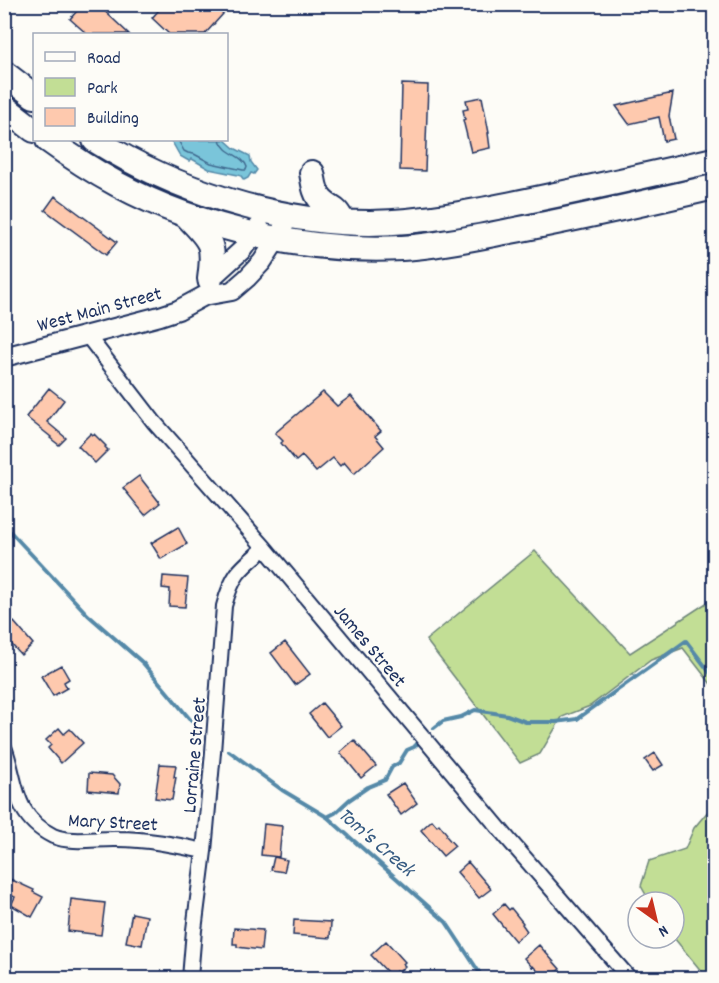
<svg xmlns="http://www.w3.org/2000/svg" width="719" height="983" font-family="Dekko,sans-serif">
	<rect width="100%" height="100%" fill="#fdfcf7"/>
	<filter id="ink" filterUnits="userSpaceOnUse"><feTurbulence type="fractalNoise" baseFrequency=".0167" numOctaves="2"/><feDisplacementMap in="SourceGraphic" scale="12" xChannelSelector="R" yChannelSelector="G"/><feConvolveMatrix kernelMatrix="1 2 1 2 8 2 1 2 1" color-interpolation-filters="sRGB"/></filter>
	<g filter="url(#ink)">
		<path fill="#c2de95" stroke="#6e867a" stroke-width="1.5" d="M535 551 630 653 714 598V688L683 648 651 660 590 706 562 717 540 754 520 763 426 640Z
			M714 804V978H707L674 938V902H650L641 886 649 861 685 849 694 828Z"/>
		<path fill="#7ac5da" stroke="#5489a8" stroke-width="1.5" d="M171 140H225L234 148 250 156 251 162 257 170 254 174 251 173 248 178 244 180 241 176 238 175 209 169 192 159 189 161 180 156Z"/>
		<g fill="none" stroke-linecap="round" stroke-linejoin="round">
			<path stroke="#416b90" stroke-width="1.5" d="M178 140 184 151 188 153 194 154 211 163 243 170H246L247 167C242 154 225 155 220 140"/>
			<path stroke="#5489a8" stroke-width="4" d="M4 525 88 615 143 663 199 730
				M434 728 443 721 461 717 475 710 507 715 526 722H556L577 719 686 641 714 678
				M229 751 282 790 327 817 446 922 483 978
				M327 817 335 813 349 800 368 787 385 780 392 767 399 763 407 750 414 747 418 743"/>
		</g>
		<path fill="#fec9ae" stroke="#1b2f5e" stroke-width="1.5" d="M83 4H97L129 34H87L70 19Z
			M164 4H232L205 34H169L152 18Z
			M402 84 428 85 425 171 400 170Z
			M673 93 669 116 674 139 664 141 659 117 629 124 616 106Z
			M482 97 489 133H488L490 148 471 152 463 120 465 119 463 110 468 109 466 100Z
			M55 196 117 242 106 255 45 210Z
			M49 388 64 400 47 422 66 438 59 445 50 438 51 437 26 417Z
			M323 392 337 406 351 396 381 431 375 436 384 447 354 474 344 462 340 466 333 458 316 472 302 456 296 461 281 443 283 441 275 433Z
			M91 433 93 435 94 434 106 446 105 447 108 450 95 463 78 446Z
			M139 476 160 503 145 515 123 488Z
			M178 527 187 544 161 559 151 543Z
			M163 576 188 578 185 607 169 606 170 589 162 588Z
			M14 622 33 644 21 655 4 636V630Z
			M285 642 310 674 295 685 271 653Z
			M61 665 69 679 64 682 67 688 53 696 41 676Z
			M322 703 341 726 327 737 309 714Z
			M59 728 64 734 70 729 83 743 61 763 48 748 51 745 46 740Z
			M354 740 376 766 361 778 340 752Z
			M655 753 663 765 653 771 645 760Z
			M160 764 176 765 174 777H176L172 800 155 798Z
			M89 773 112 775 120 784 119 793 88 790Z
			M403 783 417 803 401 815 386 794Z
			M432 820 437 826 439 824 447 834 446 836 455 846 443 856 421 830Z
			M264 824 282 826 279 857 261 855Z
			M274 857 287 860 284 872 271 870Z
			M468 862 491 889 479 898 457 872Z
			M10 879 34 890 33 892 43 897 32 917 11 905 15 897 4 892Z
			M71 899 105 903 101 935 68 931Z
			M504 904 509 910 511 908 523 923 522 924 527 931 515 941 493 914Z
			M132 913 147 916 142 945 126 942Z
			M294 920 331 922 330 938 293 935Z
			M234 928 263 930 261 950 237 947V944H233Z
			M386 941 405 962 403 964 405 966 398 973 396 971 392 975 390 973 389 974 371 955Z
			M539 945 560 969 548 978H544L533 966 532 967 524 958Z"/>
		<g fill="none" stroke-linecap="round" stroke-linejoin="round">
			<defs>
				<path id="street" d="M87 335 154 422 265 548 509 840 629 978
					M4 747C12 767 13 790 23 808 30 821 41 830 53 836 73 844 97 838 118 839 147 839 176 845 204 851
					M190 978 194 930 204 851 213 752 224 606C233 573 240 569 265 548"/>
				<path id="secondary" d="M208 283 210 279 242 250 259 226
					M4 357 160 316 178 310 204 296 232 291 247 278 262 262 277 239 289 216"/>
				<path id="highway" d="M4 73 34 96
					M4 107 34 130
					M48 140C70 156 93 171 117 184 200 229 308 253 402 248 437 246 471 238 505 232 575 219 645 203 714 187
					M95 140C175 190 275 223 370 223 428 222 485 210 541 198 599 186 657 173 714 160
					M312 173C314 182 314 193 322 201 332 211 335 206 342 221
					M186 215C211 241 215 242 210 279"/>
			</defs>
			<use href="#street" stroke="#1b2f5e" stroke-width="18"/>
			<use href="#secondary" stroke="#1b2f5e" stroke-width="22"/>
			<use href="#highway" stroke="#1b2f5e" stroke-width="28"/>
			<use href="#street" stroke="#fdfcf7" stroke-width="14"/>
			<use href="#secondary" stroke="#fdfcf7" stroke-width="18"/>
			<use href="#highway" stroke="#fdfcf7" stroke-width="24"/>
		</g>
	</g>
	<g text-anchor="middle" stroke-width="4.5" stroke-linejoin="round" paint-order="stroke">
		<g font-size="20" fill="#1b2f5e" stroke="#fdfcf7">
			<text transform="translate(99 308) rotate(-15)" y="7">West Main Street</text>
			<text transform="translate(371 645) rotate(50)" y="7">James Street</text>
			<text transform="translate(193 755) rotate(-85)" y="7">Lorraine Street</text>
			<text transform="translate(113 821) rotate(3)" y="7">Mary Street</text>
		</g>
		<g font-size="21" font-style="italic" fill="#385c83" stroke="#fdfcf7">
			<text transform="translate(377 841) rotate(41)" y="7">Tom's Creek</text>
		</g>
	</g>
	<rect width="719" height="983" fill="none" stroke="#fdfcf7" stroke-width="24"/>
	<rect x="12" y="12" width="695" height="959" fill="none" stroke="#1b2f5e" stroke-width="2" filter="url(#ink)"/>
	<rect x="33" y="33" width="195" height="108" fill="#fdfcf7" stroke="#a3aaba" stroke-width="1.5"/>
	<rect x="45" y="52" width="30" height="9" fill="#fdfcf7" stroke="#a3aaba" stroke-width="1.5"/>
	<text x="87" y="63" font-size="18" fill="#1b2f5e">Road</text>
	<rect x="45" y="78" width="30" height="18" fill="#c2de95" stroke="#a3aaba" stroke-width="1.5"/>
	<text x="87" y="93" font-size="18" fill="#1b2f5e">Park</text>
	<rect x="45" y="108" width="30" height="18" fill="#fec9ae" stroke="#a3aaba" stroke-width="1.5"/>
	<text x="87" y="123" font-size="18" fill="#1b2f5e">Building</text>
	<g transform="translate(656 920) rotate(146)"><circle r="28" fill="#fdfcf7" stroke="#a3aaba" stroke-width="1.5"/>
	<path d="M0-4.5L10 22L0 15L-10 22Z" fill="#c8321e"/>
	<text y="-9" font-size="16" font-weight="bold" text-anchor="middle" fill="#1b2f5e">N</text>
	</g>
</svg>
